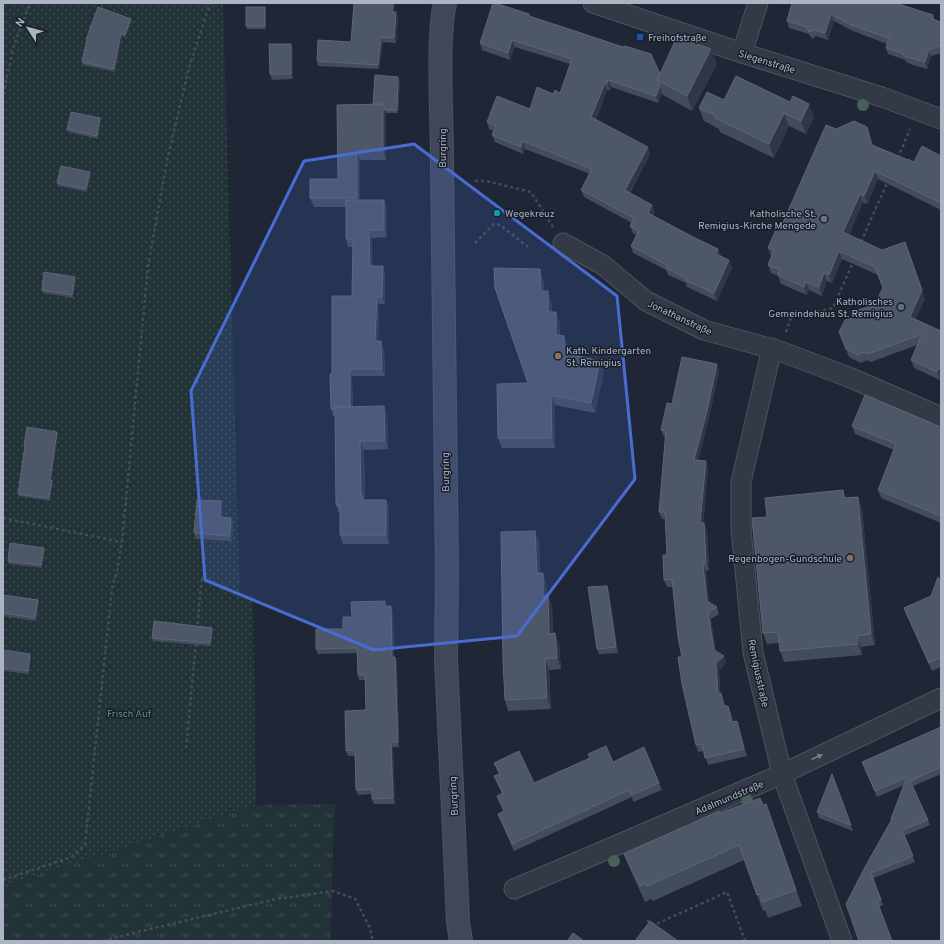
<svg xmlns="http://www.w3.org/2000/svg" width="944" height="944" font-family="Overpass,sans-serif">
	<defs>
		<pattern id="grass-tufts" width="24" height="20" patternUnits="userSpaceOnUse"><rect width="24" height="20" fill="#223337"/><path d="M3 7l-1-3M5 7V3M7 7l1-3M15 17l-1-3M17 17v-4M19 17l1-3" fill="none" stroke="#3f4e52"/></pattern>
		<pattern id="park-dots" width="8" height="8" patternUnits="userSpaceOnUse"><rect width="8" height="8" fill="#223337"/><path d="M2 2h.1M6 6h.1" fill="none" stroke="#3f4e52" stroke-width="1.8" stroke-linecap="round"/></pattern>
	</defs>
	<rect width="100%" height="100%" fill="#1f2635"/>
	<path fill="url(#grass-tufts)" d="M335 804 332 879 331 941H3V886L256 805Z"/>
	<path fill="url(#park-dots)" d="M3 3H223L240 597H253L256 805 3 886Z"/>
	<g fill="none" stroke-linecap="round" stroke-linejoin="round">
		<defs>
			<path id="minor" d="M593 3 742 53 882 97 941 119
				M742 53 758 3
				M563 243 603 265 646 301 704 330 780 351 851 378 941 417
				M772 348 741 482V529L753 652 782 774 842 941
				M514 889 594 855 782 774 941 698"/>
			<path id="secondary" d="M445 3C442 14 442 25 441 37 439 79 442 121 442 163L447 574 446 660 453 809 458 922 461 941"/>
		</defs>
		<use href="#minor" stroke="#4d5361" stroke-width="21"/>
		<use href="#secondary" stroke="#4d5361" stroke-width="24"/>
		<path stroke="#3f4f53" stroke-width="2.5" stroke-dasharray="3 3" stroke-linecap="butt" d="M3 95 14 45 30 3
			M898 158 910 129
			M475 181H486L531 192 553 227
			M861 242 888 181
			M475 243 494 224 500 225 528 247
			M786 332 791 318 833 308 853 262
			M3 518 122 542
			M197 630 202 576
			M186 748 196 643
			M3 880 71 857 85 845 112 588 117 571 122 542 148 266 167 161 188 71 210 3
			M647 920 654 925 727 892 745 941
			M103 941 142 931 276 899 333 891 355 899 370 928 373 941"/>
		<use href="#minor" stroke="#333945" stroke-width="19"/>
		<use href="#secondary" stroke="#414758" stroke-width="22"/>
	</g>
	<g fill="#466158">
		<circle cx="863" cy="105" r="6"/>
		<circle cx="747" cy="800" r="6"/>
		<circle cx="614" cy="861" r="6"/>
	</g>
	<path fill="#434c5d" d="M897 3 933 15 935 20 941 22V53L931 56 927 69 910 64 909 63 906 62 905 60 888 54 886 48 887 44 853 31 834 21 828 40 816 36 812 39 809 34 789 28 787 21Z
		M265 7 266 10V29H247L246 26Z
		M394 12 398 17 396 43 383 42 379 69 318 66 317 61 351 42Z
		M529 14 530 16 660 74 717 64 692 111 663 95 662 93 658 103 611 87 610 90H607L596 120 650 154 630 193 655 212 653 216 695 238 718 249 721 256 732 267 717 301 687 287 686 283 668 275 666 270 633 253 631 246 636 235 633 233 630 226 632 223 584 197 581 190 590 174 525 149 523 154 495 142 492 135 494 131 489 129 487 122 530 109 553 94 560 93 570 64 515 47 510 60 482 50 480 43Z
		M131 19 132 22 126 38 122 36 115 72 83 65 82 62Z
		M293 50V79L272 80 270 74Z
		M400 80 398 113H386V160H360V200H384L387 207V237L372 238V266L385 273V304H379L378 341 384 348 385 376H352L353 407 384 406 387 415 388 449 364 450 365 500H386L389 508V544H343L340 535V513H339L336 505 335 416H333L331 409 332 374 352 296 353 247H348L346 239V207H314L310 198 338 179 373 105Z
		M724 100 814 117 806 134 789 126 774 158 720 132 719 129 704 121 699 108Z
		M100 118 101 121 98 139 68 132 67 129Z
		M873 145 908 160 914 162 941 156V210L878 179 867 204 863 202 849 235 925 299 915 320 941 331V379L940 380 914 368 911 360 917 345 871 362 867 360 861 363 849 357 839 332 852 318 875 304 883 288 878 275 842 259 832 283 827 281 822 296 809 290 807 295 781 284 778 276 771 273 768 265 771 256 768 248 781 227Z
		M91 175 87 192 58 186 57 183Z
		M543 279 544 291H548L551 301 552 312H556L559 322 560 335 568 346V354L600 361 604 371 595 413 555 405V448H502L498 438 528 383Z
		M76 280 73 298 43 293 42 290Z
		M719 371 709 418 698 460 708 468 703 523 707 530 709 570 706 571 709 603 717 607 719 614 711 619 716 651 726 663 719 670 720 693H721L725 706 731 713 733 722 737 721 747 756 708 765 704 751 698 752 696 745 682 657 673 587H667L664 580 667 555 665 519H662L659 512 665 437H664L661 430 672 404Z
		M852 426 941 427V523L881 498 878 490 894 450 855 434Z
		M58 435 51 480 53 483 50 501 19 496 18 494 25 447 24 445Z
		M843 490 846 498 862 508 875 645 861 647 862 655 784 662 780 651 779 643 767 644 763 633 767 517Z
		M221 501 223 507 222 518H231L233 523 232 541 196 539 194 533Z
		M535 531 539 542 540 573H543L546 584 547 595 552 606 553 633 559 644 561 669 549 670 551 709 508 711 505 700Z
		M44 548 45 551 42 568 9 564 8 561Z
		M941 583V667L932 671 907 616 904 608 931 596Z
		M607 586 609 592 618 653 599 654 597 649Z
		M3 595 38 600 39 603 36 621 3 616Z
		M387 606 393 611 394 657H395L397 662 399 747H393L395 804H374L372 799V794L358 795 356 790 355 756H348L346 751 366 710 365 680H359L358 675 357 653 318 654 316 649 343 629 352 617Z
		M212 628 213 631 211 646 153 641 152 638Z
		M3 650 30 654 31 657 29 674 3 671Z
		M941 727V774L913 786 930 825 904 836 915 862 873 878 883 905 879 907 846 904 891 821V819L904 785 877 797 862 762Z
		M613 762 659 783 662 790 633 802 632 797 514 851 498 814 504 812 497 796 502 794 494 776 499 774 494 763 534 783Z
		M832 774 853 831 819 818 817 812Z
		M766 804 802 906 768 918 765 910 763 911 744 860 653 901 651 899 645 902 630 869 624 854 720 813 763 805Z"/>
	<path fill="#303848" d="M393 3H395L394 16 392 12Z
		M265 7 266 10V29L265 26Z
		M396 12 398 17 396 43 394 38Z
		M831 14 834 21 828 40 825 33Z
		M131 19 132 22 126 38 125 35Z
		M121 33 122 36 115 72 114 69Z
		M381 37 383 42 379 69 378 65Z
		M512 40 515 47 510 60 508 53Z
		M291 44 293 50V79L291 74Z
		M711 49 717 64 692 111 687 96Z
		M929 50 931 56 927 69 925 62Z
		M398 77 400 80 398 113 397 110Z
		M608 80 611 87 610 90 607 83Z
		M605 83 607 90 594 124 591 117Z
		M660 86 662 93 658 103 656 96Z
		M383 104 386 113V160L383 151Z
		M809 104 814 117 806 134 801 121Z
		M784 113 789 126 774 158 769 144Z
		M100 118 101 121 98 139 97 136Z
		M523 141 525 149 523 154 521 147Z
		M648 147 650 154 627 197 625 190Z
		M357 151 360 160V207L357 198Z
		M875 171 878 179 867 204 864 196Z
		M90 172 91 175 87 192 86 189Z
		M860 194 863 202 846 241 843 232Z
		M384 200 387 207V237L384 230Z
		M652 205 655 212 651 220 648 213Z
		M369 230 372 238 373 273 370 266Z
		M718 249 721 256 719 261 716 254Z
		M908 250 925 299 913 325 910 317Z
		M839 251 842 259 832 283 829 275Z
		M729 260 732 267 717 301 714 293Z
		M383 266 385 273V304L382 297Z
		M540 269 543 279 545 301 541 291Z
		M824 273 827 281 822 296 819 287Z
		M75 277 76 280 73 298 72 295Z
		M806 282 809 290 807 295 804 287Z
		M548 291 551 301 552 323 548 312Z
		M377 297 379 304 378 348 375 341Z
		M556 312 559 322 560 345 556 335Z
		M564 336 568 346V364L565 353Z
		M381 341 384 348 385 376 382 369Z
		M600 361 604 371 595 413 591 403Z
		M717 364 719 371 709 418 697 467 694 460Z
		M939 368 941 373 940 380 937 372Z
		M350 369 352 376 353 415 350 408Z
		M551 395 555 405V448L552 438Z
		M384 406 387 415 388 449 385 441Z
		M57 432 58 435 51 483 50 480Z
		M360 441 364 450 365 500H363L361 495Z
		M706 461 708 468 703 530 700 523Z
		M52 480 53 483 50 501 49 498Z
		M843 490 847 501 844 498Z
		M858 497 862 508 875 645 871 634Z
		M386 500 389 508V544L386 535Z
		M221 501 223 507 222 523 220 517Z
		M231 518 233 523 232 541 230 536Z
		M704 523 707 530 709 570 706 563Z
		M535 531 539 542 541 584 537 573Z
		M44 548 45 551 42 568 41 565Z
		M703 564 706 571 710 608 707 601Z
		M543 573 546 584 547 606 543 596Z
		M607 586 609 592 618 653 616 647Z
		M548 595 552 606 553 644 549 634Z
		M38 600 39 603 36 621 35 618Z
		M391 606 393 611 394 662 392 657Z
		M708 612 711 619 717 657 714 650Z
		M212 628 213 631 211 646 210 643Z
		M555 633 559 644 561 669 557 658Z
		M857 636 861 647 862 655 858 644Z
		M30 654 31 657 29 674 28 671Z
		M724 656 726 663 719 670 720 701 718 694 716 663Z
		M395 657 397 662 399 747 398 742Z
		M545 659 549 670 551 709 547 698Z
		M728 706 731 713 734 729 732 722Z
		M737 721 747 756 744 749Z
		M391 742 393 747 395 804 393 798Z"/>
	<path fill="#4e5768" stroke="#5d6576" d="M354 3H393L392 12H396L394 38 381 37 378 65 317 61 318 40 351 42Z
		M493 3H495L529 14V16L578 32 623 47 625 46 651 54 660 74 657 80 660 86 656 96 608 80 607 83H605L591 117 648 147 625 190 652 205 648 213 695 238 718 249 716 254 729 260 714 293 685 280 686 278 666 268 667 265 631 246 639 231 630 226 634 218 581 190 592 169 523 141 521 147 492 135 496 126 487 122 497 96 530 109 537 87 553 94 555 90 560 93 572 59 512 40 508 53 480 43Z
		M792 3H895L933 15 932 19 941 22V45L929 50 925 62 907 57 903 55 904 54 886 48 889 38 851 25 831 14 825 33 814 30 809 32 807 27 787 21Z
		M98 7 131 19 125 35 121 33 114 69 82 62 88 34Z
		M246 7H265V26H246Z
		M677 37 711 49 687 96 657 80Z
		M269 44H291V74H270Z
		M375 75 398 77 397 110H385L383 104 373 105Z
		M736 76 790 102 793 96 809 104 801 121 784 113 769 144 715 118 716 116 699 108 707 92 724 100Z
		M383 104V151H357V198H310V179H338L337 105Z
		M71 112 100 118 97 136 67 129Z
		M854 121 867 127 872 145 908 160V159L914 162 922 146 941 156V203L875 171 864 196 860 194 843 232 882 250 905 242 922 290 910 317 941 331V369L939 368 937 372 911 360 922 334 868 354 864 352 858 355 846 349 839 332 845 320 852 318 853 312 875 304 883 288 875 267 839 251 829 275 824 273 819 287 806 282 804 287 778 275 780 270 768 265 774 250 768 248 778 225 781 227 826 125 836 129Z
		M61 166 90 172 86 189 57 183Z
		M346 200H384V230H369L370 266H383L382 297H377L375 341H381L382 369H350V407H335V409H331L330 374H332V296H352L353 239H346Z
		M494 268 540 269 541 291H548V312H556V335L564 336 565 353 600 361 591 403 551 395 552 438H498L497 384 528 383 495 288Z
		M44 272 75 277 72 295 42 290Z
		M682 357 717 364 707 411 694 460 706 461 700 523H704L706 563 703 564 707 601 717 607 708 612 714 650 724 656 716 663 718 694 721 693 724 706H728L732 722 737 721 744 749 705 758 702 744 696 745 682 684 678 657H682L678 637 672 579 664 580 663 555H667L665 512H659L666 431 661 430 667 403 672 404Z
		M865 395 941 427V516L878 490 896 444 852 426Z
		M384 406 385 441H360L361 495H362L363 500H386V535H340V505H336L335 407Z
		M27 427 57 432 50 480H52L49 498 18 494 25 445H24Z
		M843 490 844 498 858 497 871 634 857 636 858 644 780 651 778 632 763 633 752 518 767 517 765 498Z
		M197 500 221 501 220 517 231 518 230 536 194 533Z
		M535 531 537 573H543V596L548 595 549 634 555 633 557 658 545 659 547 698 505 700 503 662 501 532Z
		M10 543 44 548 41 565 8 561Z
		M938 577 941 583V657L929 663 904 608 931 596Z
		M607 586 616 647 597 649 588 587Z
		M3 595 38 600 35 618 3 613Z
		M385 601V606H391L392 657H395L398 742H391L393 798 372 799V789L356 790 355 750 346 751 345 711 366 710 365 675H358L357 648 316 649V629H343V617H352L351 602Z
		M154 621 212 628 210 643 152 638Z
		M3 650 30 654 28 671 3 668Z
		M941 727V767L910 781 928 820 902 830 913 856 871 873 881 900 877 901 892 941H859L846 904 865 867 892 819H891L907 777 875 791 862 762Z
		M606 746 613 762 644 747 659 783 631 795 629 790 512 844 498 814 504 811 497 796 503 793 494 776 500 774 494 763 519 751 534 783 590 758 588 754Z
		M832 774 851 825 817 812Z
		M760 798 763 805 766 804 796 890 762 902 760 894 757 895 739 845 647 886 646 883 640 886 624 854 719 811 720 813Z
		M650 921 678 941H635Z
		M573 933 584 941H567Z"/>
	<defs><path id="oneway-solid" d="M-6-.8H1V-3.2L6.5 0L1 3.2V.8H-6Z"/></defs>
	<use fill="#767c8a" href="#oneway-solid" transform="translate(817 757) rotate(-25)"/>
	<path fill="#486cd2" fill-opacity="0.2" stroke="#486cd2" stroke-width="3" stroke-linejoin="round" d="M414 144 617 296 635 479 517 636 374 650 205 580 191 391 304 161Z"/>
	<rect fill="#1a4fb4" stroke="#181e2a" stroke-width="1.5" x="636" y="33" width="8" height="8" rx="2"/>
	<circle fill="#0f9aa8" stroke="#181e2a" stroke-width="1.5" cx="497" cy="213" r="4"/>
	<circle fill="#6b7280" stroke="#181e2a" stroke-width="1.5" cx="824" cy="219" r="4"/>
	<circle fill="#5c6f8a" stroke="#181e2a" stroke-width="1.5" cx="901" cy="307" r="4"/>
	<g fill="#8d6e63" stroke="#181e2a" stroke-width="1.5">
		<circle cx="558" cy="356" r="4"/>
		<circle cx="850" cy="558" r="4"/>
	</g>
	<g text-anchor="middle" stroke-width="3" stroke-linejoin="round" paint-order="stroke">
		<g font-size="10" fill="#acb3c3" stroke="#181e2a" text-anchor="start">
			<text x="648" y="41">Freihofstraße</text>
			<text x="505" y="217">Wegekreuz</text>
			<text x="816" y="217" text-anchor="end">Katholische St.<tspan x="816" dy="12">Remigius-Kirche Mengede</tspan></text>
			<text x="893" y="305" text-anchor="end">Katholisches<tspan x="893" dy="12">Gemeindehaus St. Remigius</tspan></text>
			<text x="566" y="354">Kath. Kindergarten<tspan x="566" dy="12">St. Remigius</tspan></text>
			<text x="842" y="562" text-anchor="end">Regenbogen-Gundschule</text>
		</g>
		<g font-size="10" fill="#acb3c3" stroke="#181e2a">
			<text transform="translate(767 61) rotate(17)" y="4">Siegenstraße</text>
			<text transform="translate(442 148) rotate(-90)" y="4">Burgring</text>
			<text transform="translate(680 317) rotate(25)" y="4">Jonathanstraße</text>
			<text transform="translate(445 472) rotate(-91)" y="4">Burgring</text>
			<text transform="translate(759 673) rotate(78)" y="4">Remigiusstraße</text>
			<text transform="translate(453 796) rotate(-93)" y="4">Burgring</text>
			<text transform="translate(729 797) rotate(-23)" y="4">Adalmundstraße</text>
		</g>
		<g font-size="10" fill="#659274" stroke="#181e2a">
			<text x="129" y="717">Frisch Auf</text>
		</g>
	</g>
	<rect width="944" height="944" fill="none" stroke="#acb3c3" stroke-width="8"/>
	<g transform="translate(28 28) rotate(306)" stroke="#181e2a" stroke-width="3" paint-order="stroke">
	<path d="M0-3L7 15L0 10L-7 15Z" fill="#acb3c3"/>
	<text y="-6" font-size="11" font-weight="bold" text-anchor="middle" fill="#acb3c3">N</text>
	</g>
</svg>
